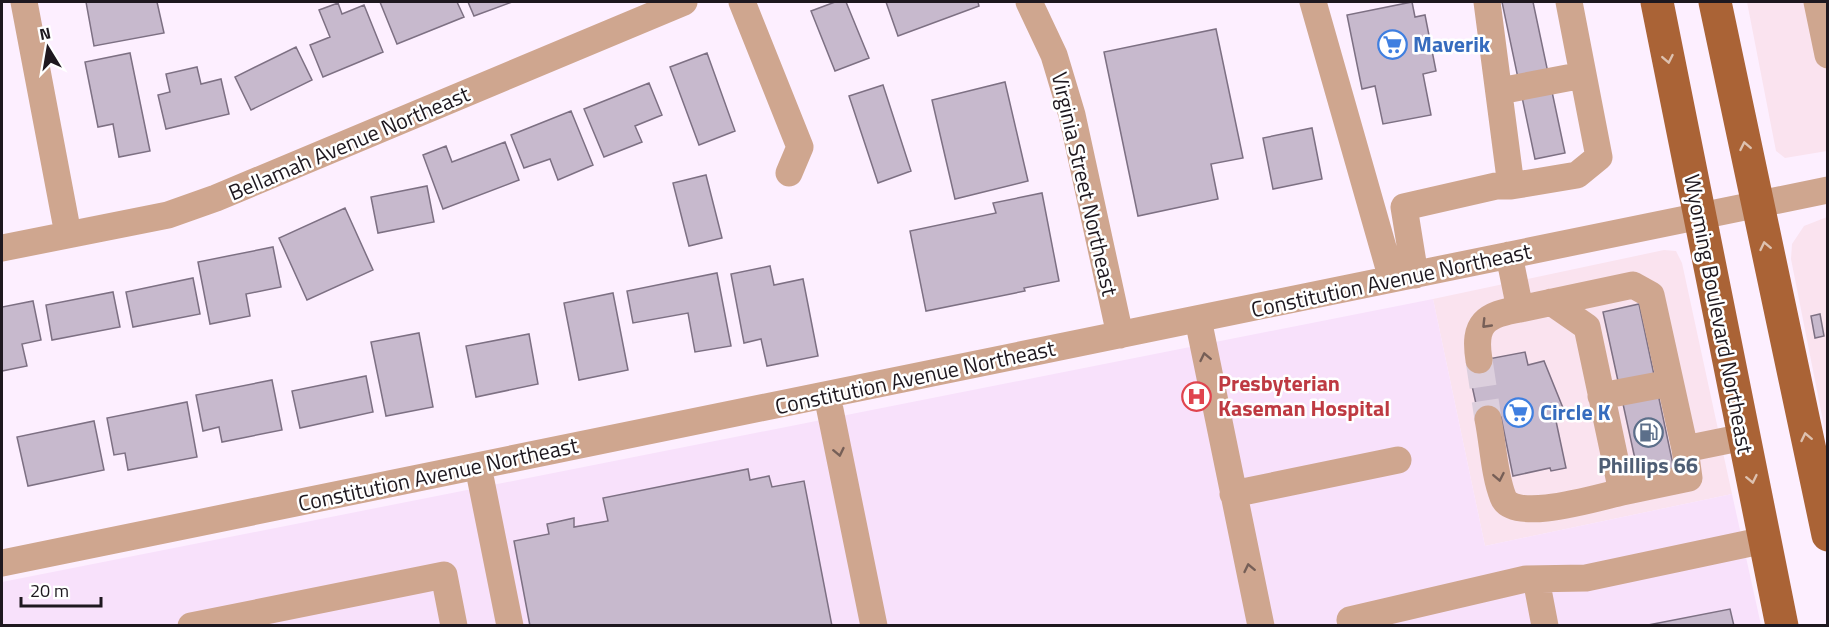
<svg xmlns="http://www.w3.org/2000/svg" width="1829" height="627" font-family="'Titillium Web',sans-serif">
	<rect width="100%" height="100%" fill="#fdefff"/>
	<path fill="#fae3ef" d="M1747 2H1827V151L1785 158 1776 151Z
		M1827 217V441L1791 259 1792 244 1804 226Z
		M1664 250 1676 251 1682 263 1732 494 1485 546 1433 299Z"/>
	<path fill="#f8e1fb" d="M1433 299 1485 546 1732 494 1761 625 2 626V582Z"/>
	<path fill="#c7b9cd" stroke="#7d7083" stroke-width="1.5" d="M86 2H157L164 33 94 46Z
		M380 2H457L464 17 397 44Z
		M468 2H512L474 16Z
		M835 2H846L869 58 835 71 811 11Z
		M886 2H978L979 6 898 36Z
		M1412 2 1415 17 1425 15 1436 71 1423 74 1431 115 1383 124 1375 86 1362 89 1347 15Z
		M1502 2H1533L1565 153 1535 159Z
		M338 3 342 14 364 5 383 52 323 77 310 45 330 37 319 10Z
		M1216 29 1243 158 1211 164 1218 199 1138 216 1104 52Z
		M296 47 312 80 251 110 235 77Z
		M130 53 150 151 119 157 113 124 98 127 85 62Z
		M707 53 735 131 699 145 670 67Z
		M197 67 201 84 221 79 229 114 166 129 158 95 170 92 166 74Z
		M1005 82 1028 181 955 199 932 100Z
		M649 83 662 115 635 126 642 142 604 157 584 109Z
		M883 85 911 171 878 183 849 96Z
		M571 111 593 165 558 180 550 159 524 168 511 135Z
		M1312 128 1322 179 1273 189 1263 138Z
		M505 142 519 180 443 209 423 155 446 146 452 162Z
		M706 175 722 238 689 246 673 183Z
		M427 186 434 222 378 233 371 197Z
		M1042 193 1059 281 1024 288 1025 291 926 311 910 231 996 213 993 203Z
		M345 208 373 270 307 300 279 238Z
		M273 247 281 287 246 294 250 316 210 324 198 262Z
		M770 266 774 285 803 279 818 356 767 366 761 339 744 343 731 274Z
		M717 273 731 346 695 352 688 313 633 323 627 291Z
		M193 278 200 314 133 327 126 292Z
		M113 292 120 327 52 340 46 305Z
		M613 293 628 370 579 380 564 303Z
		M33 301 41 340 22 344 27 366 2 371V307Z
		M1639 304 1675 474 1640 482 1603 312Z
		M1820 314 1824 336 1815 338 1811 316Z
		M419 333 433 407 386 416 371 342Z
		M529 334 538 384 476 397 466 346Z
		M1525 352 1528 365 1544 361 1563 408 1556 421 1566 468 1551 471 1550 468 1513 476 1501 417 1480 422 1467 363Z
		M366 376 373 412 300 428 292 391Z
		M272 380 282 430 222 442 219 427 203 431 196 395Z
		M187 402 197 457 128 470 125 453 114 455 107 418Z
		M94 421 104 470 28 486 17 437Z
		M748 469 750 480 769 476 772 487 804 481 832 626H530L514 541 549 534 547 524 574 518V527L608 521 603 498Z
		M1730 609 1734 626H1643Z"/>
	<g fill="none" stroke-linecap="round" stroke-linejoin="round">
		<path stroke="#dccfdd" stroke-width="27" stroke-dasharray="27 14" stroke-linecap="butt" d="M1479 360 1488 419"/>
		<path stroke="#cfa68f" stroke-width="27" d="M24 2 68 234
			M742 2 800 147 789 173
			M1029 2 1054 55 1072 115 1120 335
			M1313 2 1392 279
			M1817 2 1828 55
			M1500 91 1583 75
			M1511 186 1577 175 1599 157 1569 2
			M2 248 168 215 216 198 684 2
			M1509 255 1520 309 1633 285 1651 295 1685 449 1744 437
			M1415 275 1404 207 1496 186H1511L1487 2
			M1551 302 1587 327 1622 492 1689 478 1685 449
			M1198 319 1261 626
			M1479 360C1473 323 1485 315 1520 309
			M827 395 874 626
			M1601 396 1670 383
			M1488 419C1493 444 1494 474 1503 497 1513 524 1599 497 1622 492
			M478 466 510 626
			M1233 494 1398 460
			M2 563 1828 190
			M1536 579 1545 626
			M1350 620 1526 579 1586 578 1765 540
			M191 626 444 575 454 626"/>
		<path stroke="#aa6336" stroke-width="33" d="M1657 2 1782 626
			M1715 2 1828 535"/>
	</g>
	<defs><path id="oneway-chevron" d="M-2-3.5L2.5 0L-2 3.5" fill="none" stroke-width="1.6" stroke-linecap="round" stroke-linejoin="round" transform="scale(1.5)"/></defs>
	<g stroke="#ddc1af">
		<use href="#oneway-chevron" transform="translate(1668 59) rotate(79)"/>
		<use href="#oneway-chevron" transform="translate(1745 146) rotate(-101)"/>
		<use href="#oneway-chevron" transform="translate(1765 246) rotate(-102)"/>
		<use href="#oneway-chevron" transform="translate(1806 437) rotate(-102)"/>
		<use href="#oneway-chevron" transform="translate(1752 479) rotate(78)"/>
	</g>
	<g stroke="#765f57">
		<use href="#oneway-chevron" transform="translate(1486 324) rotate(134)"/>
		<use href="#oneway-chevron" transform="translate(1205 357) rotate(-102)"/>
		<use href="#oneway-chevron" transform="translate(839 452) rotate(78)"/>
		<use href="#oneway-chevron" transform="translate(1499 477) rotate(79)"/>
		<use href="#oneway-chevron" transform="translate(1249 568) rotate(-102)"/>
	</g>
	<defs>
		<symbol id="supermarket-ring" viewBox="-11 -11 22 22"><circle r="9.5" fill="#fff" stroke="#3f7fe0" stroke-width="1.5"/><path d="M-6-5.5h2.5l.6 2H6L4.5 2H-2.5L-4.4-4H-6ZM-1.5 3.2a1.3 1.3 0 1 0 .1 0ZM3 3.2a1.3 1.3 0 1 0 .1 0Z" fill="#3f7fe0"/></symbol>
		<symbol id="hospital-ring" viewBox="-11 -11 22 22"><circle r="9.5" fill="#fff" stroke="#e0444e" stroke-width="1.5"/><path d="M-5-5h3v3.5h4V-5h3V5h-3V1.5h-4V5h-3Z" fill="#e0444e"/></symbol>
		<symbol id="fuel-ring" viewBox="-11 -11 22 22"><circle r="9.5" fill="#fff" stroke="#5c6f8a" stroke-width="1.5"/><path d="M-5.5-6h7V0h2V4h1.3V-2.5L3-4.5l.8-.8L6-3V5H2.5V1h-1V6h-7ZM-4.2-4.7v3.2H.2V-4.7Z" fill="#5c6f8a"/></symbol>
	</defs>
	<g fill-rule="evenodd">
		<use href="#supermarket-ring" x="1376" y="28" width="33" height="33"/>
		<use href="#hospital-ring" x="1180" y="380" width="33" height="33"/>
		<use href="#supermarket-ring" x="1502" y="396" width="33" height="33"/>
		<use href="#fuel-ring" x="1632" y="416" width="33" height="33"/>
	</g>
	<g text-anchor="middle" stroke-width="5" stroke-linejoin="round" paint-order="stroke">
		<g font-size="22" font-weight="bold" fill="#366cbe" stroke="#fff" text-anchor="start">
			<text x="1413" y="52">Maverik</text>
			<text x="1540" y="420">Circle K</text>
		</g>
		<g font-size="22" fill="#1e181f" stroke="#fff">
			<text transform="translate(349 143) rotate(-23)" y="8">Bellamah Avenue Northeast</text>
			<text transform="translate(1085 184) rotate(77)" y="8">Virginia Street Northeast</text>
			<text transform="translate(1391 280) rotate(-12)" y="8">Constitution Avenue Northeast</text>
			<text transform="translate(1719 314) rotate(79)" y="8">Wyoming Boulevard Northeast</text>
			<text transform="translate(915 377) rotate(-12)" y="8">Constitution Avenue Northeast</text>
			<text transform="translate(438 474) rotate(-12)" y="8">Constitution Avenue Northeast</text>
		</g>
		<g font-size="22" font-weight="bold" fill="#be3a42" stroke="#fff" text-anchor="start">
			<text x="1218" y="391">Presbyterian<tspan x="1218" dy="25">Kaseman Hospital</tspan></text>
		</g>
		<g font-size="22" font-weight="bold" fill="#4e5e75" stroke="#fff">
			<text x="1648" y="473">Phillips 66</text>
		</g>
	</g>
	<rect width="1829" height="627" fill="none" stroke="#1e181f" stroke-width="6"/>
	<g transform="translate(48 48) rotate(349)" stroke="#ffffff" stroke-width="4.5" paint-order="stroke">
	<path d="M0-4.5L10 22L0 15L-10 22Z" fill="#1e181f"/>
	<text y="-9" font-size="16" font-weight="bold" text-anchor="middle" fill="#1e181f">N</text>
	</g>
	<path d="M21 597v9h80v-9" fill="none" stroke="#1e181f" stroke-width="3"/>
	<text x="30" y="597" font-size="18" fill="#1e181f" stroke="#ffffff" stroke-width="4.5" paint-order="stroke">20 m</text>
</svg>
